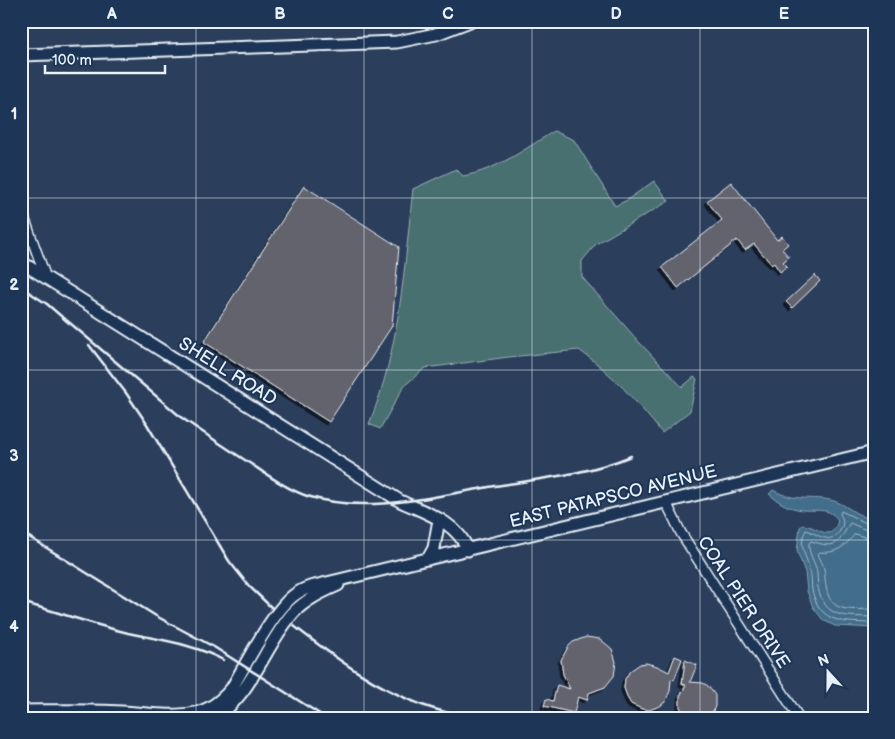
<svg xmlns="http://www.w3.org/2000/svg" width="895" height="739" font-family="'Balsamiq Sans',sans-serif">
	<defs>
		<filter id="shadow"><feDropShadow dx="-3" dy="3" stdDeviation="0" flood-color="#0009"/></filter>
	</defs>
	<rect width="100%" height="100%" fill="#2b3e5c"/>
	<filter id="ink" filterUnits="userSpaceOnUse"><feTurbulence type="fractalNoise" baseFrequency=".02" numOctaves="2"/><feDisplacementMap in="SourceGraphic" scale="10" xChannelSelector="R" yChannelSelector="G"/><feConvolveMatrix kernelMatrix="1 2 1 2 8 2 1 2 1" color-interpolation-filters="sRGB"/></filter>
	<g filter="url(#ink)">
		<path fill="#4a6f71" stroke="#99b0b4" d="M554 131 574 140 615 206 627 200 654 181 669 201 596 244 582 261V277L639 342 682 387 694 377 697 379 690 411 662 433C637 402 612 373 579 350L509 357 425 368 404 386 380 429 369 424C400 349 404 269 413 189L456 169 463 176C497 170 525 149 554 131Z"/>
		<path fill="#436d8b" stroke="#85a2b7" d="M773 490C796 503 812 495 834 501 848 505 859 519 874 518V628L835 626 823 620 813 607 807 591 805 572 797 551 800 527 803 525C817 525 832 546 838 520 828 505 813 513 797 509 786 507 777 501 769 494Z"/>
		<g fill="none" stroke-linecap="round" stroke-linejoin="round">
			<path stroke="#a6bccc" stroke-width="1" d="M874 523H866L841 511 840 514C843 519 844 523 841 529 831 548 817 533 806 530 797 545 807 556 810 571 812 577 811 584 812 590 820 625 845 622 874 623
				M874 529H864L850 523C838 543 838 550 811 541L809 543C808 552 813 559 816 568 818 575 817 582 818 588 825 620 848 616 874 617
				M874 537H864L855 534C845 546 837 554 820 552L818 554C820 559 823 564 824 569 826 581 824 600 839 607 849 611 863 609 874 609"/>
		</g>
		<path fill="#64646e" stroke="#e8f1f8" filter="url(#shadow)" d="M731 182 777 240 782 236 788 244 782 249 789 257 783 262 787 266 780 272 774 263 772 265 754 244 745 250 737 240 678 288 662 267 722 220 707 201Z
			M304 186 399 247 392 326 329 422 204 342Z
			M815 275 820 281 792 308 786 302Z
			M586 637 600 639 612 649 616 662 614 676 605 687 589 693 587 700 578 697 574 713 544 706 546 699 553 701 557 685 570 689 563 674 561 660 568 647 573 642Z
			M675 656 682 659 674 680 671 679 670 691 665 702 660 706 649 710 642 709 631 704 628 699 624 688 625 679 630 671 640 664 646 663 657 666 669 672Z
			M685 660 697 665 690 682 703 683 708 686 715 695V706L713 711 705 718H691L683 712 680 707V696L686 685 682 684Z"/>
		<g fill="none" stroke-linecap="round" stroke-linejoin="round">
			<defs>
				<path id="street" d="M21 209 46 278
					M666 502 681 533 799 718"/>
				<path id="secondary" d="M21 55 397 42 436 34 470 21
					M21 262 400 501C426 513 456 521 468 550
					M428 559 434 548 438 525
					M21 711C55 711 88 710 122 712 145 713 171 718 195 713 211 710 222 700 232 688 247 662 271 614 293 596 298 592 304 589 310 587L874 452
					M214 718C252 695 264 646 293 613 305 600 322 592 338 585"/>
			</defs>
			<use href="#street" stroke="#e8f1f8" stroke-width="12"/>
			<use href="#secondary" stroke="#e8f1f8" stroke-width="15"/>
			<use href="#street" stroke="#1d3557" stroke-width="9"/>
			<use href="#secondary" stroke="#1d3557" stroke-width="11"/>
			<path stroke="#e8f1f8" stroke-width="2.5" d="M21 287 47 304 69 323
				M64 318 182 418C205 434 228 449 251 464 269 476 287 489 307 496 368 515 434 496 495 486 540 479 588 474 631 456
				M89 345 126 393 145 421 229 561 249 586 272 608
				M21 532 156 616 214 647 326 718
				M21 602C57 612 92 624 128 633 160 640 194 644 223 660
				M294 626C334 657 374 687 422 705 437 710 452 714 467 718
				M460 715 478 718"/>
		</g>
	</g>
	<path fill="none" stroke="#e8f1f8" stroke-width="1" stroke-opacity="0.55" d="M196 21V718M364 21V718M532 21V718M700 21V718M21 198H874M21 370H874M21 540H874"/>
	<g text-anchor="middle" stroke-width="4" stroke-linejoin="round" paint-order="stroke">
		<g font-size="18" fill="#e8f1f8" stroke="#1d3557">
			<text transform="translate(228 371) rotate(32)" y="6">SHELL ROAD</text>
			<text transform="translate(613 496) rotate(-14)" y="6">EAST PATAPSCO AVENUE</text>
			<text transform="translate(744 602) rotate(57)" y="6">COAL PIER DRIVE</text>
		</g>
	</g>
	<rect width="895" height="739" fill="none" stroke="#1d3557" stroke-width="55"/>
	<g transform="translate(828 672) rotate(339)" stroke="#1d3557" stroke-width="4" paint-order="stroke">
	<path d="M0-4L9 19L0 12L-9 19Z" fill="#e8f1f8"/>
	<text y="-8" font-size="14" font-weight="bold" text-anchor="middle" fill="#e8f1f8">N</text>
	</g>
	<path d="M45 65v8h120v-8" fill="none" stroke="#e8f1f8" stroke-width="2.5"/>
	<text x="52" y="65" font-size="15" fill="#e8f1f8" stroke="#1d3557" stroke-width="4" paint-order="stroke">100 m</text>
	<rect x="28" y="28" width="840" height="684" fill="none" stroke="#e8f1f8" stroke-width="2"/>
	<g font-size="16" text-anchor="middle" font-weight="bold" fill="#e8f1f8">
		<text x="112" y="19">A</text>
		<text x="280" y="19">B</text>
		<text x="448" y="19">C</text>
		<text x="616" y="19">D</text>
		<text x="784" y="19">E</text>
		<text x="14" y="119">1</text>
		<text x="14" y="290">2</text>
		<text x="14" y="461">3</text>
		<text x="14" y="632">4</text>
	</g>
</svg>
